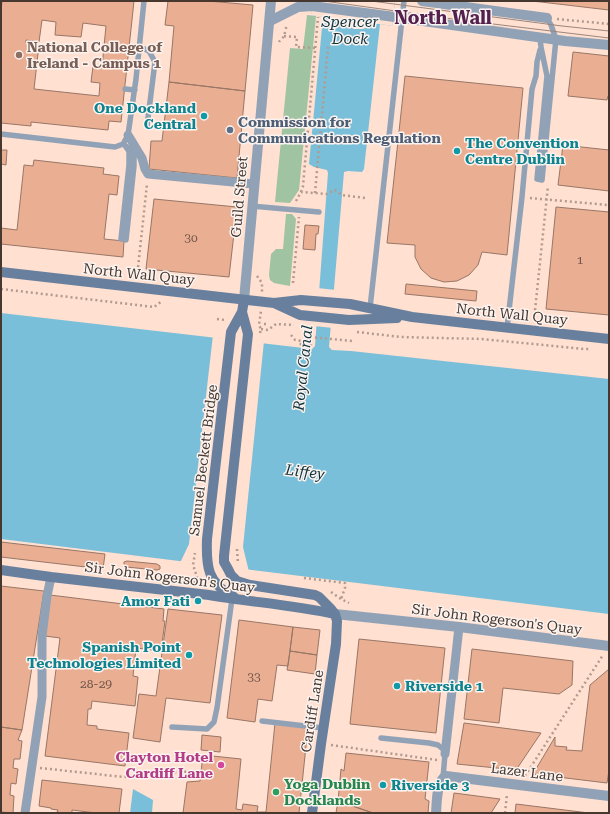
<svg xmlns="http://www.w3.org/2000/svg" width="610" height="814" font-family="'Roboto Serif',serif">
	<rect width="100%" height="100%" fill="#ffe0d1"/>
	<path fill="#a0c3a1" d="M307 15 316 16 299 190 290 203 275 202 290 48 303 49Z
		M286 214H292L296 219 290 286 279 284 274 283 270 280 269 275 271 254 276 249H283Z"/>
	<path fill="#7abfd9" d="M312 1H395L392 26 380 24 364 169 362 172 348 171 344 172 329 347 332 350 351 351 609 379V614L1 539V313L312 349 315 346 328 173 327 170 314 167 309 164 323 17 311 15Z
		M133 789 153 800 152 813H130Z"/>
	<path fill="#ffe0d1" d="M312 1H395L392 26 380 24H373L363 29H354L334 19 311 15Z
		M317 288 336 290 333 328 314 326Z
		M213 335 264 341 243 547 249 572 180 563 189 544Z"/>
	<path fill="#eaaf93" stroke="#987666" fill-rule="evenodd" d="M2 1H134L121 122 109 121 108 130 31 122V126L1 123V12ZM42 20 56 22 55 35 81 37 83 23 106 26 102 67 93 66 91 82 100 83 99 96 34 89 39 45 26 43V40L39 42Z
		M168 1H208L253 5 245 91 169 82 174 26 165 25Z
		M530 1H609V10L541 2Z
		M573 52 609 56V96H608L607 100 568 96Z
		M405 76 523 88 507 255 482 252 478 265 469 275 457 281 444 282 431 278 421 269 415 257V245L387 243Z
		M169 82 245 91 237 178 149 169 151 141H162Z
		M563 145 609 150V191L558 185Z
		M1 150H7L6 165 1 164Z
		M34 160 104 168 103 174 119 176 117 195 109 194 104 239 124 241 123 257 1 244V228L17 230 24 165 33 166Z
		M154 199 237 207 229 277 146 269Z
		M556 207 609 212V315L546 309Z
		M305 225 319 226 318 234H316L315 250 303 249Z
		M406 284 477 291 476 301 405 294Z
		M1 542 105 554 103 569 1 557Z
		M127 561 157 564 160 566V569L157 570 126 567 124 564V562Z
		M1 586 44 591 22 730 1 727Z
		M50 595 164 609 163 621H165L161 651 136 648 133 676 138 677 135 706 92 701 91 709H88L87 725 97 726V729L129 733 125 766 45 756 60 638 45 636Z
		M168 609 222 615 210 703 166 698 160 742 133 738 139 694 156 696Z
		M239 620 293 627 288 666 277 665 272 701 258 699 255 722 227 718Z
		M293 627 320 630 317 655 290 651Z
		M359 639 445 648 436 733 350 724Z
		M472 649 573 661 572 685 559 694 503 688 499 723 464 719Z
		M290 651 317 655 315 674 287 670Z
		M609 669V770L607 783 533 774 555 737V746L567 747 566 750 582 751 590 685Z
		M275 723 308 727 299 813H183L187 782 200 781 203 755 241 759 236 809 242 810 243 804 258 806 257 812H266Z
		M464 723 541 733 516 770 457 764Z
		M1 727 22 730 18 740 22 741 20 759H14L13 768 18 769 16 784 11 783 10 795 14 796 13 813 1 812Z
		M202 735 221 737 220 752 201 750Z
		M346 753 429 762 425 799 429 801 428 813H373L338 801 341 769 344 771Z
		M42 780 122 789 119 813H96L72 810V813H62L57 812 58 810 51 809V808L39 806Z
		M454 793 500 799 491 813H451Z
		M338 801 373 813H336Z
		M516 804 589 813H515Z"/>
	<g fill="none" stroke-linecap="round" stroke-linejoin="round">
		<path stroke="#b29a8e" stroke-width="2.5" stroke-dasharray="2 3" stroke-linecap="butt" d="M557 19 609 24
			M284 36 297 37 296 47 315 48
			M279 42C280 40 283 38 284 36 285 34 285 29 287 26
			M301 192 303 186 318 17
			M315 193 328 47
			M530 198 608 205
			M296 201 301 192 327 194 335 190 342 195 365 198
			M257 276 262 283V292
			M137 277 147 184
			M293 283 299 217
			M1 289 154 307 162 301
			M217 319 225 320
			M534 320 548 186
			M264 324H267
			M261 329 268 330 276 324 294 325
			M357 332 401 337 482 339 584 349H589
			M260 333 261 329 259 325 261 311
			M291 335 295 340 311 342V345L299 344
			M310 337 352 341
			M608 401H609
			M237 549 238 564
			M304 578 345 583V588L341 599
			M194 583 197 577 193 565 195 553
			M331 592 341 599 349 603
			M331 745 437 760
			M40 768 124 777 161 773 201 771
			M525 776 603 655
			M505 813 507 794"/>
		<path stroke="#91a2b6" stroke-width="5.5" d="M540 38 541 47 547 76 537 179 542 180 556 39 551 25 547 18
			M140 47 149 51 155 62 147 126
			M125 89 135 90
			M1 134 115 147 123 144 128 135 136 79 144 1
			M123 144 134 152V166L126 240
			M252 206 319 212
			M121 239 129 165V151L126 147
			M370 308 404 1
			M507 328 522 197 532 89 536 76 537 62 540 50
			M262 721 323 728
			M172 727 207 729 214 722 217 708 232 599
			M381 738 429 743 438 745 444 750 445 754 443 778"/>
		<path stroke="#91a2b6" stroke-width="9" d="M128 135 142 158 145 169 148 174 254 184
			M445 754 459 627
			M25 813 42 697V636L47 596 51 577"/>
		<path stroke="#91a2b6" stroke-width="10" d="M422 1 547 18
			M270 21 298 7 312 6 402 18 565 41 609 45
			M335 614 459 627 609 646
			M436 813C437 803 436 781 446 776L609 796"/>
		<path stroke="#91a2b6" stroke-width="10" d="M244 300 271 1"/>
		<path stroke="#68809e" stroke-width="10" d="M1 272 274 303 301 300 350 304 412 317 609 339
			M244 300 242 312 248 334 224 556V562L228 569 231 575 237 581 250 585 315 595 319 597 331 609 335 614 337 621 336 644 321 744 312 813
			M274 303 300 315 349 320 397 318
			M1 570 51 577 209 595C251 602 293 605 335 614
			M234 597C207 583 206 566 207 539L231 332 242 312"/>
		<path stroke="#9d867b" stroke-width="1" d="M324 1 460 20 609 38
			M371 1 562 26 609 31"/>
	</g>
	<circle fill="#8d6e63" stroke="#fbf3ef" stroke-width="1.5" cx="19" cy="55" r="4"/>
	<g fill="#0f9aa8" stroke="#fbf3ef" stroke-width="1.5">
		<circle cx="204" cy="116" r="4"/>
		<circle cx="457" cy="151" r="4"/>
		<circle cx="198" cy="601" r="4"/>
		<circle cx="189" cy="655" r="4"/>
		<circle cx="397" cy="686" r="4"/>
		<circle cx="383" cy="785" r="4"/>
	</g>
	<circle fill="#5c6f8a" stroke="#fbf3ef" stroke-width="1.5" cx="230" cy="130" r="4"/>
	<circle fill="#d1479c" stroke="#fbf3ef" stroke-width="1.5" cx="221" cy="765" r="4"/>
	<circle fill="#2e9e5b" stroke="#fbf3ef" stroke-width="1.5" cx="276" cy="792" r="4"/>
	<g text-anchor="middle" stroke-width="3" stroke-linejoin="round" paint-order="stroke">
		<g font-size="12" fill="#6f5548">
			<text x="191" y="242">30</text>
			<text x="580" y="264">1</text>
			<text x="254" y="681">33</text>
			<text x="96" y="688">28-29</text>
		</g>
		<g font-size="14" font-weight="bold" fill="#785e54" stroke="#fbf3ef" text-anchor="start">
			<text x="27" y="52">National College of<tspan x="27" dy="16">Ireland - Campus 1</tspan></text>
		</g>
		<g font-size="14" font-weight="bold" fill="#0d838f" stroke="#fbf3ef" text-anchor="end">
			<text x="196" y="113">One Dockland<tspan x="196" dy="16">Central</tspan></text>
			<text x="465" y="148" text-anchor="start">The Convention<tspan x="465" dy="16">Centre Dublin</tspan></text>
			<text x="190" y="606">Amor Fati</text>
			<text x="181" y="652">Spanish Point<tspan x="181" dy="16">Technologies Limited</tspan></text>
			<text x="405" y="691" text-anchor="start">Riverside 1</text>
			<text x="391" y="790" text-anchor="start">Riverside 3</text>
		</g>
		<g font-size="14" font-weight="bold" fill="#4e5e75" stroke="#fbf3ef" text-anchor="start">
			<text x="238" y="127">Commission for<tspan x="238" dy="16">Communications Regulation</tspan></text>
		</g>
		<g font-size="14" fill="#46372f" stroke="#fbf3ef">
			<text transform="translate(239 197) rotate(-85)" y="5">Guild Street</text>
			<text transform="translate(139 274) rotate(6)" y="5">North Wall Quay</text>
			<text transform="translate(512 314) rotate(6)" y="5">North Wall Quay</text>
			<text transform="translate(203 460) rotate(-83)" y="5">Samuel Beckett Bridge</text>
			<text transform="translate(170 577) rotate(7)" y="5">Sir John Rogerson's Quay</text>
			<text transform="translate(497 619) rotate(7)" y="5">Sir John Rogerson's Quay</text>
			<text transform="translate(312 711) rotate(-81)" y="5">Cardiff Lane</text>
			<text transform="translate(527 772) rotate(7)" y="5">Lazer Lane</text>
		</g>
		<g font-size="14" font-weight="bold" fill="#b23c85" stroke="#fbf3ef" text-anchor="end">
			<text x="213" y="762">Clayton Hotel<tspan x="213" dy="16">Cardiff Lane</tspan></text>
		</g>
		<g font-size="14" font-weight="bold" fill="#27864d" stroke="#fbf3ef" text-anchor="start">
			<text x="284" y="789">Yoga Dublin<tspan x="284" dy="16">Docklands</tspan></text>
		</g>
		<g font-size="15" font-style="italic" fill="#11333e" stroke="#fbf3ef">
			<text x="350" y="27">Spencer<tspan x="350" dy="17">Dock</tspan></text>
			<text transform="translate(303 368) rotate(-84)" y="5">Royal Canal</text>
			<text transform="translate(305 472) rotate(7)" y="5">Liffey</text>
		</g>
		<g font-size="18" font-weight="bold" fill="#54214f" stroke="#fbf3ef">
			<text x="443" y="24">North Wall</text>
		</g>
	</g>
	<rect width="610" height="814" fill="none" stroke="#46372f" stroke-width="4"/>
</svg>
